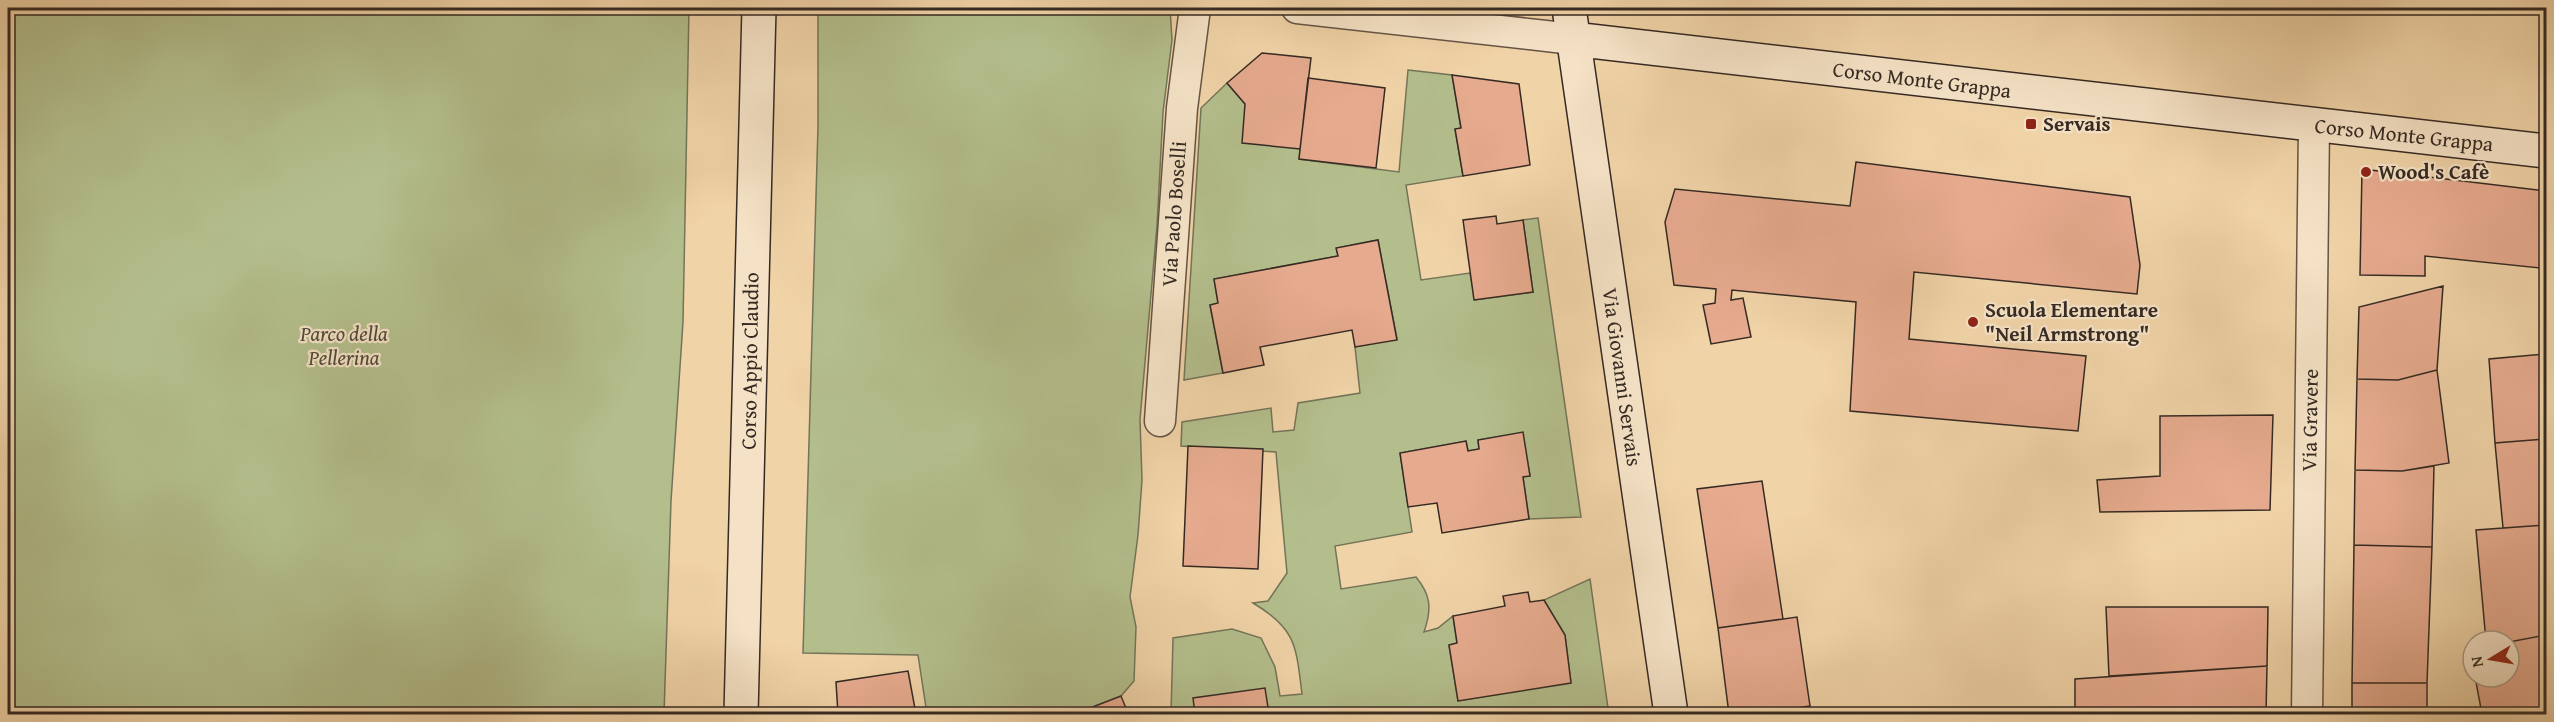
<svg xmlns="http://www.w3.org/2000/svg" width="2554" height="722" font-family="'Gentium Book Plus',serif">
	<rect width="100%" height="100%" fill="#f0d3a7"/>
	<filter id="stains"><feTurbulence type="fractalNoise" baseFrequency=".00333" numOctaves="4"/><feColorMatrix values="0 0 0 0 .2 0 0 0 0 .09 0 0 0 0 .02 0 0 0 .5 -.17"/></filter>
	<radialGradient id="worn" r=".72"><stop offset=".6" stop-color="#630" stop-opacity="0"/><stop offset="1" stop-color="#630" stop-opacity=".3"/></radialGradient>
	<path fill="#b3be8c" stroke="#747458" stroke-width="1.5" d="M8 8H689L683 322 671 501 664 714H8Z
		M818 8H1170L1172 40 1163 112 1157 226 1140 419 1142 480 1138 535 1130 597 1136 627 1134 681 1121 696 1085 710 1086 714H927L918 655 803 653 818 126Z
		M1408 70 1452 75 1461 128 1455 129 1463 176 1406 185 1421 280 1470 273 1475 300 1533 292 1523 220 1538 218 1581 517 1529 519 1523 477 1530 475 1522 433 1478 440 1479 449 1468 451 1466 441 1400 453 1412 532 1335 546 1341 589 1416 577C1431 595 1432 609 1424 632L1438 628 1453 616 1457 643 1449 645 1458 701 1571 682 1565 635 1544 600 1590 579 1608 708 1561 714H1171L1173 638 1232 629 1261 638 1275 667 1280 696 1302 694C1296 647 1297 629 1253 603L1268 601 1287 573 1276 452 1181 446 1182 422 1271 408 1273 432 1294 430 1298 403 1360 393 1355 347 1397 339 1378 240 1337 248 1338 256 1214 279 1218 303 1210 305 1223 373 1184 380 1201 108 1227 83 1245 104 1300 149 1299 159 1399 172Z"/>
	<path fill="#e6aa8e" stroke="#352a23" stroke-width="1.5" d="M1262 53 1311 58 1300 149 1242 143 1245 104 1227 83Z
		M1452 75 1519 84 1530 165 1463 176 1455 129 1461 128Z
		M1308 78 1385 88 1376 168 1299 159Z
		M1856 162 2130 197 2140 265 2137 294 1914 272 1909 339 2086 356 2078 431 1850 411 1856 302 1732 290 1731 300 1743 298 1751 337 1711 344 1703 305 1715 303 1716 289 1674 285 1665 222 1675 189 1850 206Z
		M2362 169 2546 191 2540 268 2425 256V276L2360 275Z
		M2546 200V268H2540Z
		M1496 216 1497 224 1523 220 1533 292 1474 300 1463 220Z
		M1378 240 1397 340 1355 347 1352 330 1260 347 1264 365 1223 373 1210 305 1218 303 1214 279 1338 256 1336 248Z
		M2443 286 2437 370 2398 380 2357 379 2359 307Z
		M2546 354V439L2495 443 2489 359Z
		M2437 370 2449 463 2402 471 2355 470 2357 379 2398 380Z
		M2273 415 2270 510 2100 512 2097 480 2160 476V416Z
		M1523 432 1530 476 1523 477 1529 519 1442 533 1437 503 1408 507 1400 453 1466 441 1468 451 1479 449 1478 440Z
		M2546 439V525L2503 528 2495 443Z
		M1188 446 1263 449 1258 569 1183 566Z
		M2434 466 2432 547 2354 545 2355 470 2402 471Z
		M1762 481 1783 619 1718 628 1697 489Z
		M2546 525V635L2509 642 2486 641 2476 530Z
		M2354 545 2432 547 2427 683H2352Z
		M1528 592 1530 602 1544 600 1565 635 1571 683 1458 701 1449 645 1457 643 1453 616 1505 606 1503 596Z
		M2106 607H2268L2267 666 2109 676Z
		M1797 617 1810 706 1752 714H1729L1718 628Z
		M2546 635V714H2482L2475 677H2509V642Z
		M2473 649V669L2469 650Z
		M2267 666 2266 714H2075V679Z
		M908 671 916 714H838L836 682Z
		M2352 683H2427V714H2352Z
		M1265 688 1269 714H1195L1193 698Z
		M1121 696 1128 713 1086 714 1085 710Z
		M1810 706 1811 714H1752Z"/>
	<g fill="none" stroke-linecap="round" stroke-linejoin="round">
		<defs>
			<path id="street" d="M1297 8 1573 39
				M1160 421 1182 108 1195 8
				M2307 714 2314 125"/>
			<path id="secondary" d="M1569 8 1671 714
				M1573 39 2546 151
				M741 714 759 8"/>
		</defs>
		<use href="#street" stroke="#645444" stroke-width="33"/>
		<use href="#secondary" stroke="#352a23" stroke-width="36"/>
		<use href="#street" stroke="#f5e2c6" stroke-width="30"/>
		<use href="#secondary" stroke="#f5e2c6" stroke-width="33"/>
	</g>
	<g fill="#8f2418" stroke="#f5e2c6" stroke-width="2">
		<rect x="2025" y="118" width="12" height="12" rx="3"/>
		<circle cx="2366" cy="172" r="6"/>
		<circle cx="1973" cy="322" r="6"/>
	</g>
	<g text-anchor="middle" stroke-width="4.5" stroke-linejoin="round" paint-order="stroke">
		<g font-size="21" fill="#352a23" stroke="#f5e2c6">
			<text transform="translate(1922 80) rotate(7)" y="7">Corso Monte Grappa</text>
			<text transform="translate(2404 135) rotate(6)" y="7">Corso Monte Grappa</text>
			<text transform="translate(1174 214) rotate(-86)" y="7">Via Paolo Boselli</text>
			<text transform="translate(750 361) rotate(-89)" y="7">Corso Appio Claudio</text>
			<text transform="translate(1622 377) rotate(82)" y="7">Via Giovanni Servais</text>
			<text transform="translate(2310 420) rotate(-89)" y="7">Via Gravere</text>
		</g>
		<g font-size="21" font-weight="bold" fill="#352a23" stroke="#f5e2c6" text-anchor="start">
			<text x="2043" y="131">Servais</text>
			<text x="2378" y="179">Wood's Cafè</text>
			<text x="1985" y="317">Scuola Elementare<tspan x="1985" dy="24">"Neil Armstrong"</tspan></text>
		</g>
		<g font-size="21" font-style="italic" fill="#4e4838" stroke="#f5e2c6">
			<text x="344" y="341">Parco della<tspan x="344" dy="24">Pellerina</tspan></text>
		</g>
	</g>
	<rect width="2554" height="722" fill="none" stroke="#f0d3a7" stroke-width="30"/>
	<rect x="9" y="9" width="2536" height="704" fill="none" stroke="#352a23" stroke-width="3"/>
	<rect x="15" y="15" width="2524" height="692" fill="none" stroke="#352a23" stroke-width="1.5"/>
	<g transform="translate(2491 659) rotate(259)"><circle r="28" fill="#f5e2c6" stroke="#a89885" stroke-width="1.5"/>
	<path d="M0-4.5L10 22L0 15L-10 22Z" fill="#8f2418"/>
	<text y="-9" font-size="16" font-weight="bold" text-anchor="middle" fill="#352a23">N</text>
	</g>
	<rect width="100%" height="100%" filter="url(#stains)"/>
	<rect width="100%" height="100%" fill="url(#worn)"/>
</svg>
